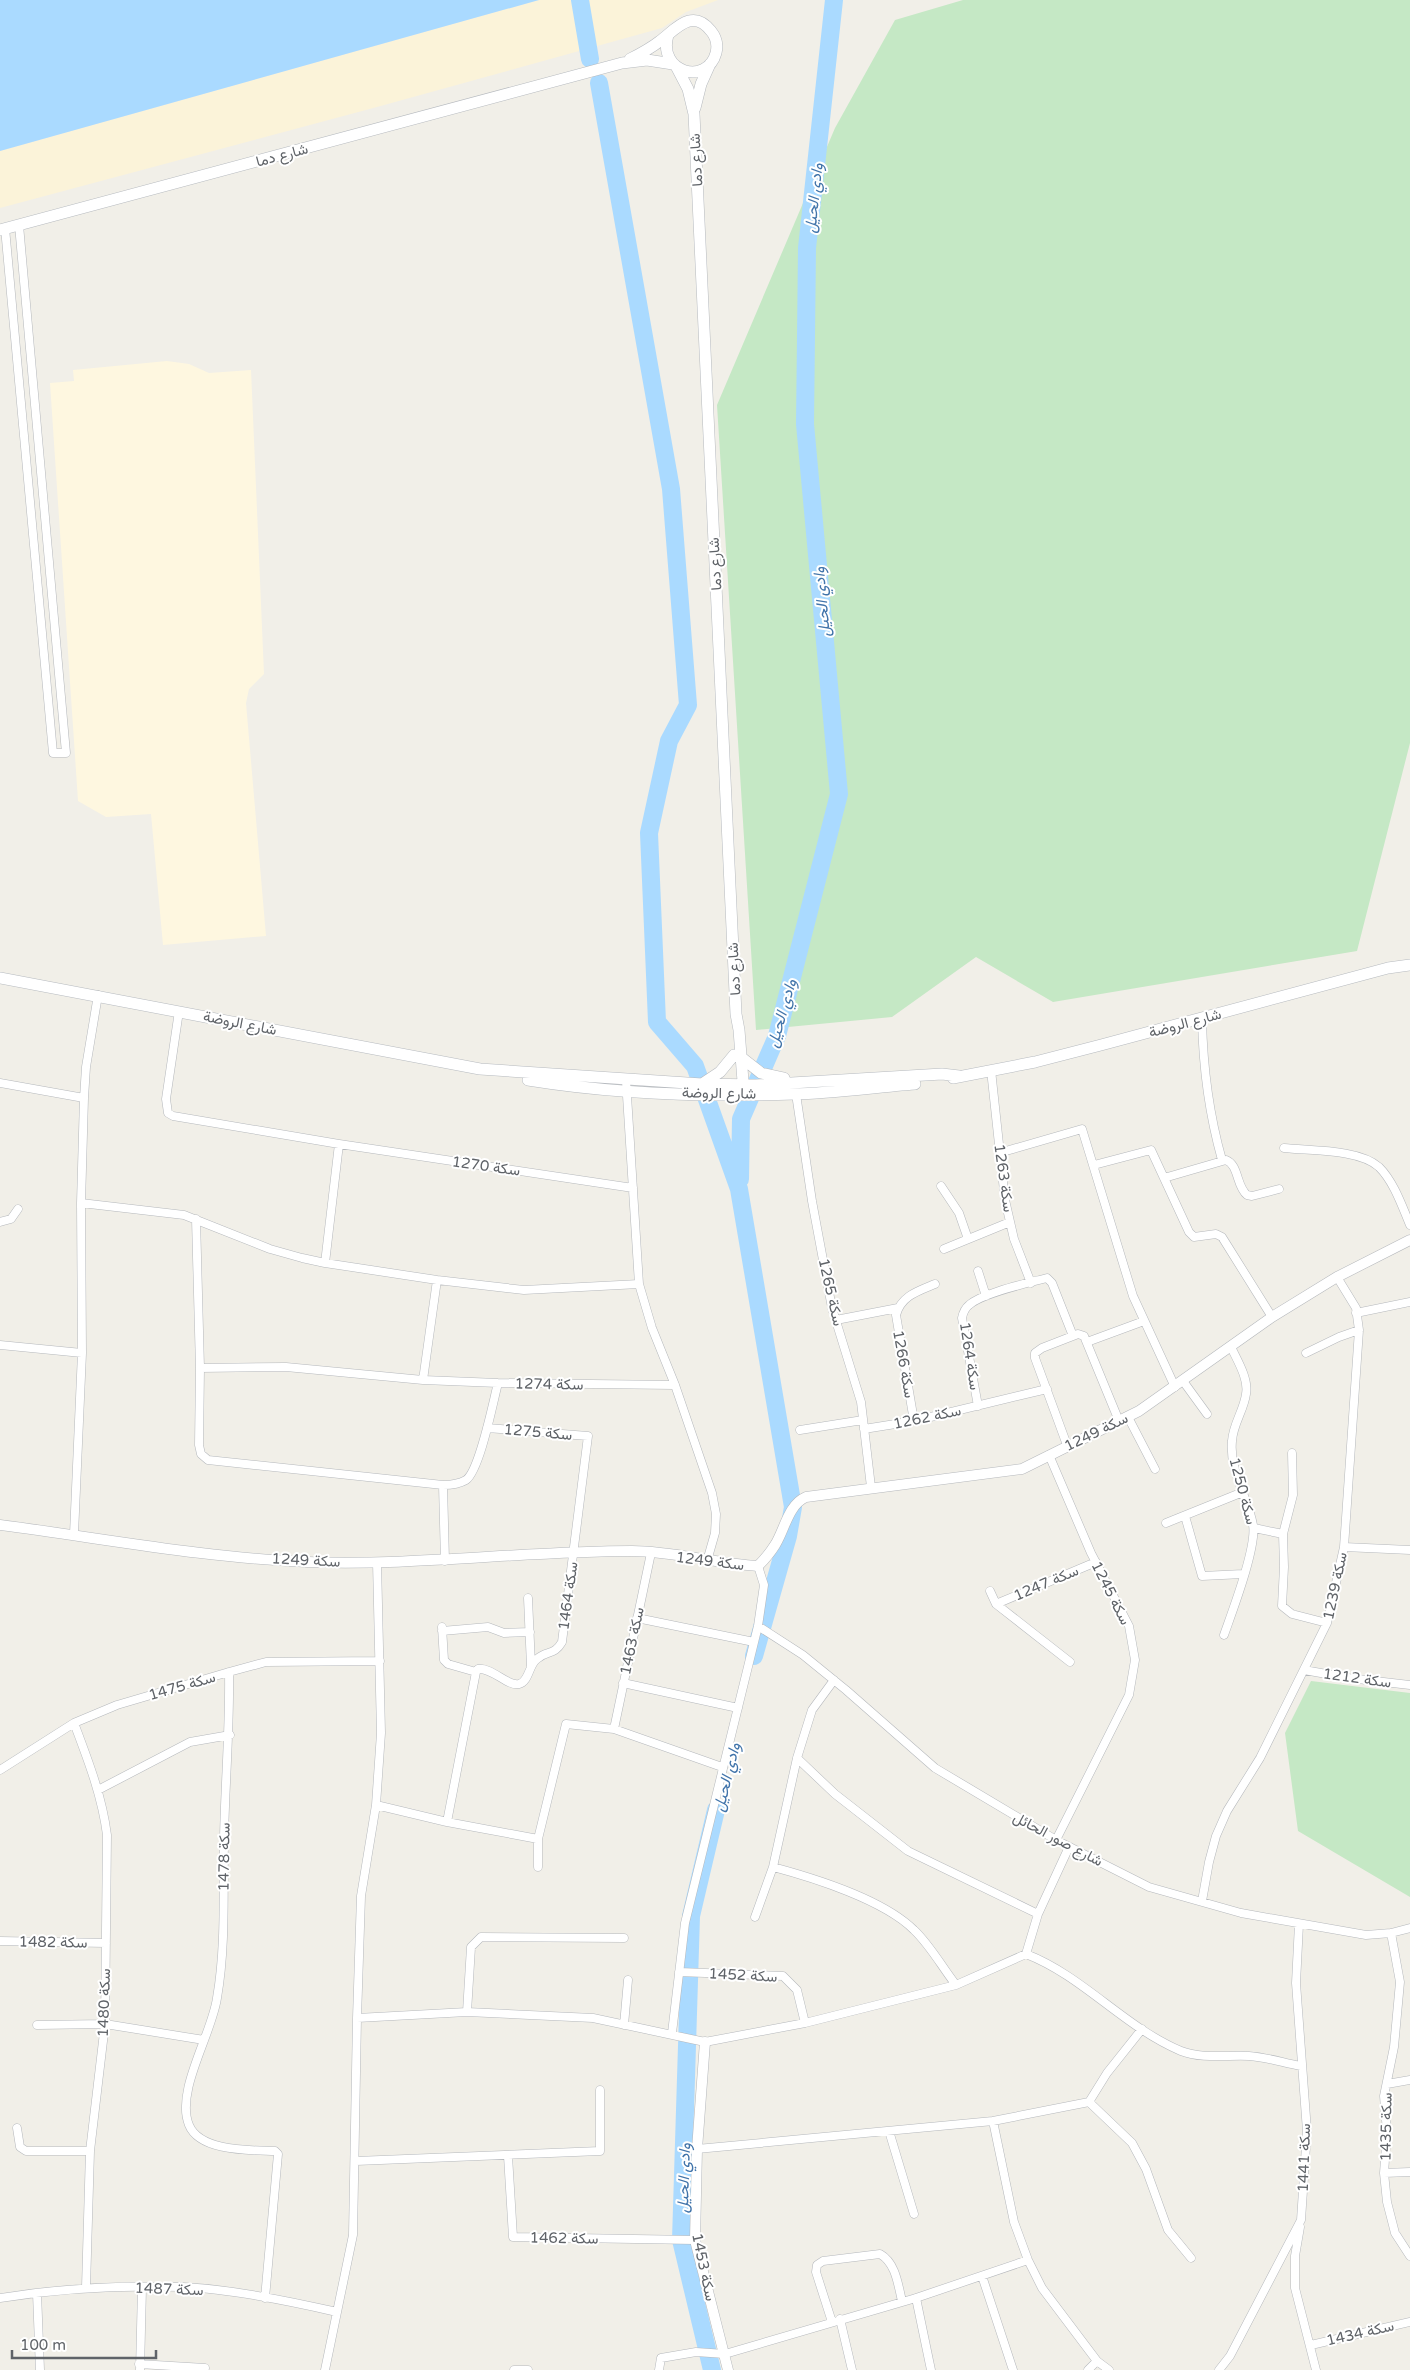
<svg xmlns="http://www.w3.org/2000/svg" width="1410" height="2370" font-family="'Varela Round',Vazirmatn,sans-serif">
	<rect width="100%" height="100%" fill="#f1efe8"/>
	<path fill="#fef7e0" d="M167 361 189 364 209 373 251 370 264 674 249 689 246 703 266 936 163 945 151 814 106 817 78 801 50 383 74 381 73 370Z"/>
	<path fill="#c5e8c5" d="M963 0H1410V743L1357 951 1053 1002 976 957 892 1017 756 1030 717 405 835 128 895 20Z
		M1311 1681 1410 1693V1897L1298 1831 1285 1733Z"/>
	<path fill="#fbf3d9" d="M539 0H718L686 12 662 28 377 107 0 208V151Z"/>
	<path fill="#aadaff" d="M0 0H539L0 151Z"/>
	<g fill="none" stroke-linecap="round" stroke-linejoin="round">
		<path stroke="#aadaff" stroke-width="18" d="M580 0 590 59
			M599 83 671 489 688 705 669 741 649 833 657 1022 695 1066 739 1189 793 1507 788 1536 754 1656
			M740 1179 741 1119 777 1036 839 794 805 424 807 248 834 0
			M712 2370 681 2240 691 1916 716 1810"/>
		<defs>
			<path id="minor" d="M5 228 53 753H66L19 225
				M179 1011 166 1099 168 1113 173 1116 339 1144 633 1188
				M1202 1019C1203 1068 1209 1114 1222 1160
				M991 1070 1005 1200 1014 1239 1031 1283
				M626 1080 639 1284 652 1328 675 1385 712 1493 716 1514 715 1533 707 1561
				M0 1083 84 1098
				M796 1094 812 1201 832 1308 861 1402 871 1487
				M1284 1148C1311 1151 1359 1149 1379 1167 1394 1182 1402 1206 1410 1225
				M999 1153 1082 1129 1133 1296 1175 1387
				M1094 1165 1151 1150 1189 1232 1194 1237 1216 1234 1222 1237 1272 1317
				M1164 1178 1226 1160C1239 1165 1236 1186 1247 1195L1252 1196 1279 1189
				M941 1186 959 1213 968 1239
				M81 1203 184 1215 270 1249 302 1258 325 1263 437 1280 524 1290 639 1284
				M196 1219 200 1368 199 1445 201 1454 208 1460 443 1485C451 1485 459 1484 466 1480 480 1470 493 1402 498 1383
				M0 1222 11 1219 18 1209
				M944 1249 1010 1222
				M325 1263 339 1144
				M978 1271 986 1296
				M1356 1313 1410 1302
				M836 1320 898 1308
				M1087 1342 1144 1321
				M0 1345 82 1353
				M1306 1353 1339 1337 1359 1330
				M200 1368 286 1367 423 1380 498 1383 675 1385
				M423 1380 437 1280
				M1183 1381 1207 1414
				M978 1406 962 1318C963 1313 964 1309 969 1305 982 1293 1028 1283 1047 1278L1052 1283 1073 1336
				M1128 1417 1155 1469
				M914 1421 896 1315C901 1296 918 1291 935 1284
				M864 1429 914 1421 1047 1389
				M800 1430 863 1420
				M1067 1445 1035 1358V1353L1042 1348 1078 1334 1084 1336 1119 1421
				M1049 1455 1091 1553 1129 1626 1135 1660 1129 1695 1056 1840
				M443 1485 445 1561
				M1185 1516 1202 1576 1243 1574
				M1166 1523 1243 1492
				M1254 1528 1283 1534 1284 1567 1282 1606 1292 1614 1327 1623
				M74 1534 82 1353 81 1203 84 1098 86 1067 98 995
				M1283 1534 1293 1495 1292 1453
				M1344 1547 1410 1550
				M990 1591 996 1604 1070 1662
				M528 1598 531 1666
				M996 1604 1096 1562
				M637 1618 754 1642
				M758 1626 803 1655 846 1690 935 1768 1056 1840 1149 1887 1241 1913 1366 1935 1391 1933 1410 1928
				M442 1627 444 1660 448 1664 476 1672
				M442 1631 488 1627 504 1633 530 1632
				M1224 1635C1232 1612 1257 1547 1253 1525 1248 1497 1229 1471 1232 1441 1233 1424 1244 1410 1246 1394 1249 1379 1237 1360 1231 1347
				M1304 1670 1349 1678 1410 1685
				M229 1672C230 1728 225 1783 224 1839 223 1892 226 1946 217 1998 212 2034 175 2091 189 2125 200 2152 251 2150 275 2151L278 2154 265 2298
				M476 1672 478 1669C492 1667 508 1687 519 1684 529 1682 529 1664 537 1659 547 1650 554 1656 562 1642L588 1436 487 1428
				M623 1683 738 1708
				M74 1723C88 1760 102 1796 107 1835L105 2024 90 2151 86 2287
				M614 1729 651 1553
				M797 1758 835 1794 908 1851 1038 1914
				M0 1770 74 1723 117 1705 229 1672 266 1662 380 1661
				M98 1790 190 1742 230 1735
				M376 1805 447 1822 538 1839
				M447 1822 476 1672
				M538 1867V1839L566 1724 614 1729 722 1767
				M773 1867C814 1878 884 1900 914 1930 930 1945 942 1967 956 1985
				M1202 1901 1209 1862 1216 1836 1227 1811 1260 1758 1327 1623 1344 1547 1359 1330 1356 1308 1337 1277
				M755 1917 773 1867 797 1758 812 1710 834 1680
				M1391 1933 1400 1982 1394 2047 1384 2096 1387 2132 1384 2173 1387 2202 1395 2233 1410 2256
				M0 1941 106 1943
				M1026 1954 1038 1914 1069 1847
				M679 1972 783 1976 797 1990 805 2023
				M467 2012 471 1947 481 1937 624 1938
				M357 2018 467 2012 593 2018 705 2042 805 2023 956 1985 1026 1954C1083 1976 1124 2027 1181 2051 1201 2059 1227 2055 1249 2056 1266 2057 1284 2063 1301 2066
				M37 2025 105 2024 204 2040
				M624 2025 628 1980
				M672 2033 685 1923 758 1626 764 1585 758 1566
				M1387 2084 1410 2080
				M1089 2102 1107 2073 1142 2029
				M993 2121 1014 2222 1028 2260 1042 2288 1097 2361 1109 2370
				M17 2128 20 2147 26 2151H90
				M889 2131 914 2214
				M697 2149 993 2121 1089 2102 1132 2143 1146 2169 1168 2230 1191 2258
				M508 2156 513 2237 695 2240
				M356 2161 600 2151V2090
				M1384 2173 1410 2172
				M1300 2227 1295 2256V2288L1316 2370
				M982 2276 1013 2370
				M37 2293 40 2370
				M0 2298C61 2288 121 2285 183 2287 232 2289 289 2301 337 2312
				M916 2298 931 2370
				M840 2319 852 2370
				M832 2322 816 2272 817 2265 823 2261 880 2254C896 2263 898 2285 902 2301
				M1311 2345 1410 2322
				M139 2364 205 2368
				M140 2370 142 2288
				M325 2370 353 2235 357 2018 361 1896 376 1805 381 1733 377 1562
				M514 2370H528
				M659 2370 661 2358 696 2352 725 2354 916 2298 1028 2260
				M1088 2370 1097 2361
				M1219 2370 1230 2356 1301 2220 1307 2131 1296 1983 1299 1924"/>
			<path id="tertiary" d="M0 1525C101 1538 205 1558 307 1562 416 1566 524 1551 632 1551 673 1551 717 1564 758 1566 764 1560 770 1553 775 1545 785 1529 788 1505 806 1497L1022 1469 1139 1411 1272 1317 1337 1277 1410 1240
				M705 2042 697 2149 695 2240 728 2370"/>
			<path id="secondary" d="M630 59C640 54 651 48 660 41 675 30 692 7 711 31 716 37 718 45 716 53 707 86 657 73 668 35
				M676 66 688 89 694 114 736 1014 739 1030 744 1094
				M695 108 701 84 710 64
				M0 230 622 63 647 60 673 64
				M0 978 480 1069 702 1084 756 1085 942 1074 959 1076
				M742 1058 761 1073 784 1078
				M953 1078 1035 1062 1101 1045 1388 968 1410 965
				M528 1080C615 1094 706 1097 794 1094 834 1093 875 1087 915 1084
				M702 1084 720 1072 734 1055"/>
		</defs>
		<use href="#minor" stroke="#b5b8bc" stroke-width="9"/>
		<use href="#tertiary" stroke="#b5b8bc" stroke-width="11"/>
		<use href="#secondary" stroke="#b6babf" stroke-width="12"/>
		<use href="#minor" stroke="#fff" stroke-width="8"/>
		<use href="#tertiary" stroke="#fff" stroke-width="10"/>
		<use href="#secondary" stroke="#fff" stroke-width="11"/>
	</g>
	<g text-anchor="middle" stroke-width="4" stroke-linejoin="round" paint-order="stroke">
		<g font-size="15" fill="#5f6368" stroke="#fff">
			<text transform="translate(282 155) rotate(-15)" y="5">شارع دما</text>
			<text transform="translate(696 160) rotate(-93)" y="5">شارع دما</text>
			<text transform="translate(715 564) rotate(-93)" y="5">شارع دما</text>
			<text transform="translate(734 969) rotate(-93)" y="5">شارع دما</text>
			<text transform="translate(240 1023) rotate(11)" y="5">شارع الروضة</text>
			<text transform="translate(1185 1023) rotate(-15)" y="5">شارع الروضة</text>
			<text transform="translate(719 1093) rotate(1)" y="5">شارع الروضة</text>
			<text transform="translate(486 1166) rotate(8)" y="5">سكة 1270</text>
			<text transform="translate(1004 1178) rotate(82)" y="5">سكة 1263</text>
			<text transform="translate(831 1292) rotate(77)" y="5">سكة 1265</text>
			<text transform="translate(970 1356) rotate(81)" y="5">سكة 1264</text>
			<text transform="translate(904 1364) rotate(80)" y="5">سكة 1266</text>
			<text transform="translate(549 1384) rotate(1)" y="5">سكة 1274</text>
			<text transform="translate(927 1417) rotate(-12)" y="5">سكة 1262</text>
			<text transform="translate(538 1432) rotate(5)" y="5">سكة 1275</text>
			<text transform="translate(1096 1432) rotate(-26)" y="5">سكة 1249</text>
			<text transform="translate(1243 1491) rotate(75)" y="5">سكة 1250</text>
			<text transform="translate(306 1560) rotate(3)" y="5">سكة 1249</text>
			<text transform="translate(710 1561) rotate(7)" y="5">سكة 1249</text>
			<text transform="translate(1046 1583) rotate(-23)" y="5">سكة 1247</text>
			<text transform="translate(1335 1586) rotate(-78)" y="5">سكة 1239</text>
			<text transform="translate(1111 1593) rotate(63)" y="5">سكة 1245</text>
			<text transform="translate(568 1596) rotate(-82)" y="5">سكة 1464</text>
			<text transform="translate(632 1641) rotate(-78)" y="5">سكة 1463</text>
			<text transform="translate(1357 1678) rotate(8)" y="5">سكة 1212</text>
			<text transform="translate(182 1686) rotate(-16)" y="5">سكة 1475</text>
			<text transform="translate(1058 1839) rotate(28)" y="5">شارع صور الحائل</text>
			<text transform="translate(224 1857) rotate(-89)" y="5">سكة 1478</text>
			<text transform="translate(53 1942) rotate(1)" y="5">سكة 1482</text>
			<text transform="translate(743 1975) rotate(3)" y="5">سكة 1452</text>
			<text transform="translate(104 2003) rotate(-88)" y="5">سكة 1480</text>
			<text transform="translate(1386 2127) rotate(-89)" y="5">سكة 1435</text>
			<text transform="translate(1304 2158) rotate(-88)" y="5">سكة 1441</text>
			<text transform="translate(564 2238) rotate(1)" y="5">سكة 1462</text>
			<text transform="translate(704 2267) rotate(78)" y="5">سكة 1453</text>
			<text transform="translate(169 2289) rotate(2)" y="5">سكة 1487</text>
			<text transform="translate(1360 2333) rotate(-13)" y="5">سكة 1434</text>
		</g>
		<g font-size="16" font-style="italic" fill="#4174aa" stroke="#fff">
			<text transform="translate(813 198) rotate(-84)" y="6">وادي الحيل</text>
			<text transform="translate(821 602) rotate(-95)" y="6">وادي الحيل</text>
			<text transform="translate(781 1013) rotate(-74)" y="6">وادي الحيل</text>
			<text transform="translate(726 1777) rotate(-76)" y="6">وادي الحيل</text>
			<text transform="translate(683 2178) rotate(-88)" y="6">وادي الحيل</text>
		</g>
	</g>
	<path d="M12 2350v8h144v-8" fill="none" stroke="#5f6368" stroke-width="2.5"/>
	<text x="20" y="2350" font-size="15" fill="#5f6368" stroke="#ffffff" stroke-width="4" paint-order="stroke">100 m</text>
</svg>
